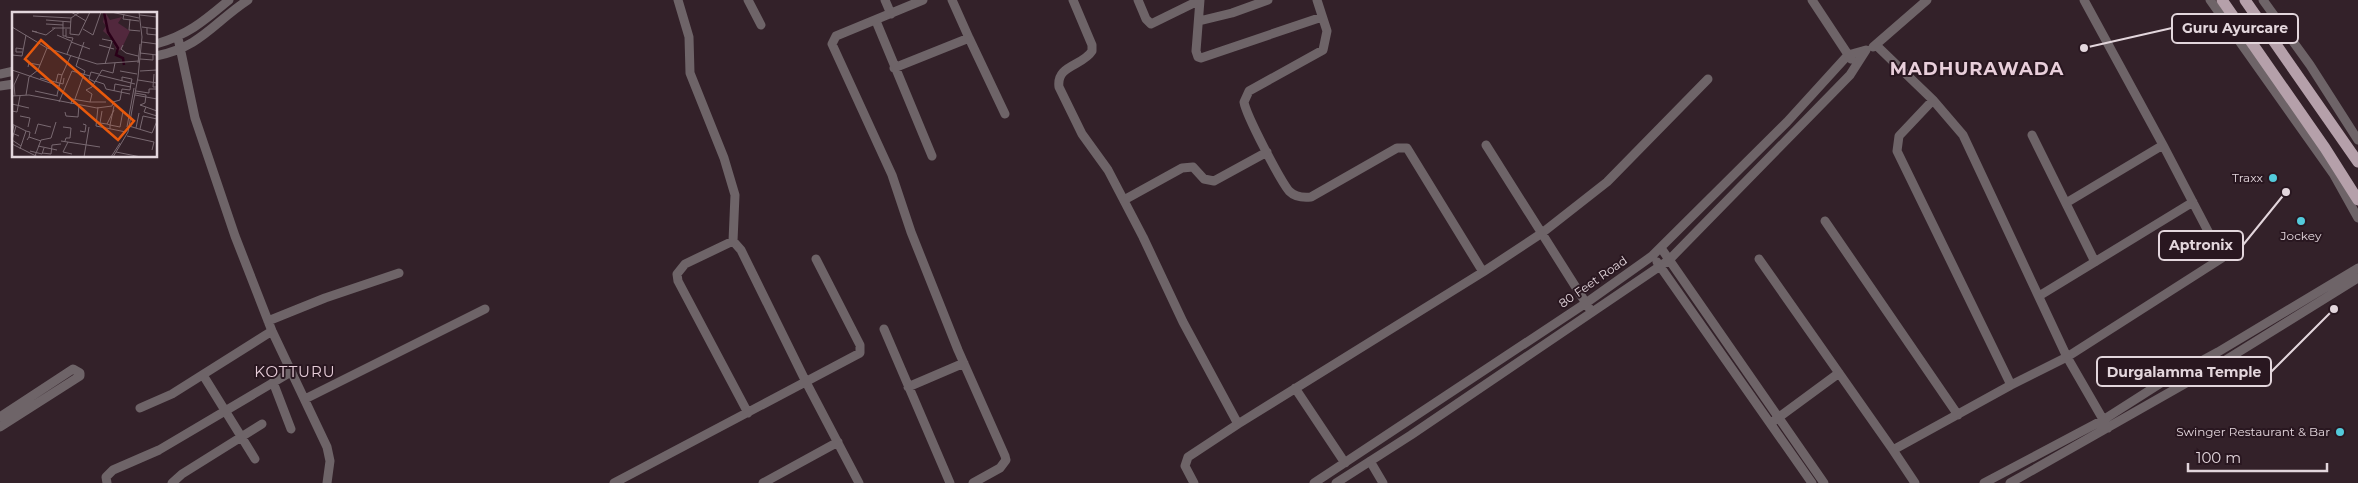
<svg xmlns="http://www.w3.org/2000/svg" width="2358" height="483" font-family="Montserrat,sans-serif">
	<rect width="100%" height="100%" fill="#332129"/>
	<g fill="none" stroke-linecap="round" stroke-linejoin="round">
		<path stroke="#6e6468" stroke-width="9" d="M678 0 689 37 690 73 724 158 735 195 733 241
			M748 0 761 25
			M885 0 891 14
			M923 0 836 36 832 44 892 175 911 232 958 350 1005 456 1006 460 1000 468 973 483
			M952 0 969 38
			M1073 0 1092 45V51C1083 66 1056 65 1059 87L1082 134 1108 170 1143 237 1183 322 1238 424
			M1138 0 1146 19 1151 24 1200 0
			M1200 0 1196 51 1198 57 1201 58 1322 17
			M1317 0 1327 31 1323 50 1249 91 1244 102C1246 115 1280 180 1289 191 1295 197 1302 198 1311 197L1397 148H1407L1483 272 1542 233 1607 182 1708 79
			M1812 0 1851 59
			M2210 0 2334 175 2358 218
			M2263 0 2310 65 2358 140
			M876 21 932 156
			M1199 21 1232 13 1268 0
			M178 38 195 118 235 236 272 331 327 447 330 461 327 483
			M156 44C188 35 204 21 229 0
			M1877 46 1933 100 1963 135 2067 357 2222 258 2163 145 2084 0
			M1873 47 1927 0
			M156 56C201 47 213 23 248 0
			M894 68 969 38 1005 114
			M0 74 14 71
			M0 86 14 84
			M1933 100 1899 136 1897 151 2011 385 2067 357 2108 428
			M2032 135 2095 262
			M1486 145 1589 308
			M1124 200 1182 168 1193 167 1204 179 1214 181 1267 152
			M2066 203 2163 145
			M1825 221 1958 415
			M1661 248 1824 483
			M1759 259 1893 450 2011 385
			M1657 262 1812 483
			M2039 296 2193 202
			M268 321 325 298 399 273
			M884 329 950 483
			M203 375 255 459
			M273 382 291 429
			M908 387 964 363
			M1295 388 1345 463
			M305 399 485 309
			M140 408 172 394 272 331
			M748 413 678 281 677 274 685 264 733 241 741 250 806 382 859 483
			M0 417 73 369 80 373V376L0 427
			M1775 420 1839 373
			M1893 450 1915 483
			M1370 461 1383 483
			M107 483 106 477 113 470 159 450 291 372
			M172 483 182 474 262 424
			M614 483 860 353V345L816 259
			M763 483 838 442
			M1194 483 1185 466 1188 457 1238 424 1483 272
			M1314 483 1586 303 1652 256 1787 122 1848 55 1866 50 1850 75 1669 260 1411 435 1336 483
			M1984 483 2103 420 2161 383 2218 352 2358 268
			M2010 483 2216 366 2358 278"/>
		<path stroke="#b5a0aa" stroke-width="11" d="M2222 0 2325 148 2358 200
			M2245 0 2358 162"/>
	</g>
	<g fill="#53cbdb" stroke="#291720" stroke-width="2">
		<circle cx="2273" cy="178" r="5"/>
		<circle cx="2301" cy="221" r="5"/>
		<circle cx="2340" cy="432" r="5"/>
	</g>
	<g text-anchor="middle" stroke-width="4" stroke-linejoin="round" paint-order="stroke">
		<g font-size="12" fill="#e3d6dc" stroke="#291720" text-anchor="end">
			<text x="2263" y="182">Traxx</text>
			<text x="2301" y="240" text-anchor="middle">Jockey</text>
			<text x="2330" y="436">Swinger Restaurant &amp; Bar</text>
		</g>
		<g font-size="12" fill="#e3d6dc" stroke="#291720">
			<text transform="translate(1593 282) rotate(-35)" y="4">80 Feet Road</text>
		</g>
		<g font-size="15" letter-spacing="1" fill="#e8ceda" stroke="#291720">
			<text x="295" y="377">KOTTURU</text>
		</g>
		<g font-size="18" font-weight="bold" letter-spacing="1" fill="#e8ceda" stroke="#291720">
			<text x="1977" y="75">MADHURAWADA</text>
		</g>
	</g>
	<g transform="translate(12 12)">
		<rect width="145" height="145" fill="#332129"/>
		<path d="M93 0 98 8 110 5 106 11 118 19 109 38 105 39 99 26 91 19 94 14 91 10Z" fill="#52283d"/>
		<path fill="none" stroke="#2a0018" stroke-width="2.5" d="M92 0 96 20 106 36 104 43 111 46 112 53"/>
		<path fill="none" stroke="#796971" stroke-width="1" d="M59 0 74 9M99 0 127 6M112 2 111 7 127 9M128 3 145 5M21 4 59 6 68 0M59 6 58 22 67 23 78 0M118 7 117 18 128 19M34 8 59 10M51 9V24H54M34 12 51 13M0 15 35 36 85 52 127 49M130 15 145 17M40 16H58M135 16V22L145 23M54 17V25L61 26 55 42M71 17 81 23 89 0M25 20 20 19 34 23 43 16M45 23 59 29M90 27 100 29 93 52M59 30 78 37M130 30 145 32M87 33 102 37M111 33 109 37 114 41 126 44M10 40H4V36L11 37M128 41 145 43M0 43 10 44 14 23M128 47 141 48V43M126 51 128 32M16 55 17 51 28 53M0 58 47 74M108 59 125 62M128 59 145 58M142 62 141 75H145M50 63 59 43M87 63 119 71M28 66 51 72 52 66M126 68 145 71M83 69 92 72 94 77 118 82M110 69V65L120 67 119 71M44 70 46 62 50 63 45 83M83 70 77 67 79 60 87 62M23 79 46 84M102 79 103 72 119 75M124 79 137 81V77H145M123 81 134 83 133 91 128 93 134 95M14 83 17 65 26 58 35 36M123 83 145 87M0 84 17 83 85 96 100 94M3 84 2 73 7 62M63 87 73 59 64 54 72 30M47 90 60 59 78 64M94 90H78L80 82 74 78 80 75 90 58 101 61 103 51M0 92 17 96M59 92 60 87 78 90M100 94 101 90 108 88 110 77 118 78 119 71 123 72M102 94 98 113 108 115 111 99M86 95 84 114 114 120M0 99 5 100 8 84M90 99 88 111 95 112M145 99 134 95 132 100 145 104M53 100 54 104 66 105 67 93M8 104 18 106 16 115M0 112 14 119M2 113 0 121 7 124M4 114 0 128 9 134M117 114 140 121 145 109M51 115 59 116 58 126H54L53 129M115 115 122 76M124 116 127 101M98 117V113L95 112 102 98M128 117 131 104 145 107M68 119 73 120 74 113 71 112M23 122 26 112 39 115M115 124 142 130 140 138M15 128 17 125 29 129M49 129 88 135M56 130 51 140 60 142M0 132 26 145M26 134 45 138M8 137 14 119 18 120 17 125M18 139 30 142 32 136M104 140 129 145M30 141 39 142 40 133 49 132M23 144 29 128 39 126 44 110M72 145 77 115M99 145 108 131M101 145 116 120 126 65 130 25 127 0"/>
		<path fill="#e8590c" fill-opacity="0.15" stroke="#e8590c" stroke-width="2.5" d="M29 28 122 109 106 128 13 47Z"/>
		<rect width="145" height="145" fill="none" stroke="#e3d6dc" stroke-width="2.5"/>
	</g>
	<path fill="none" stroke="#e3d6dc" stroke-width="2" d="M2084 48L2172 28M2286 192L2243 245M2334 309L2271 372"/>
	<g fill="#e3d6dc" stroke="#291720" stroke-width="2">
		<circle cx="2084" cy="48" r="5"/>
		<circle cx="2286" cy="192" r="5"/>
		<circle cx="2334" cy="309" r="5"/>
	</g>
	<g fill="#291720" stroke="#e3d6dc" stroke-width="2">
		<rect x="2172" y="14" width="126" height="29" rx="5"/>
		<rect x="2159" y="231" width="84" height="29" rx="5"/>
		<rect x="2097" y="357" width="174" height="29" rx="5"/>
	</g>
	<g font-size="14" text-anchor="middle" font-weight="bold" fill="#e3d6dc">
		<text x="2235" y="33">Guru Ayurcare</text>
		<text x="2201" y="250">Aptronix</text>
		<text x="2184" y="377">Durgalamma Temple</text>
	</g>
	<path d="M2188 463v8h139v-8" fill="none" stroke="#e3d6dc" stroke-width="2.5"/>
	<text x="2196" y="463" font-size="15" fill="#e3d6dc" stroke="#291720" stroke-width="4" paint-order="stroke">100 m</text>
</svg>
